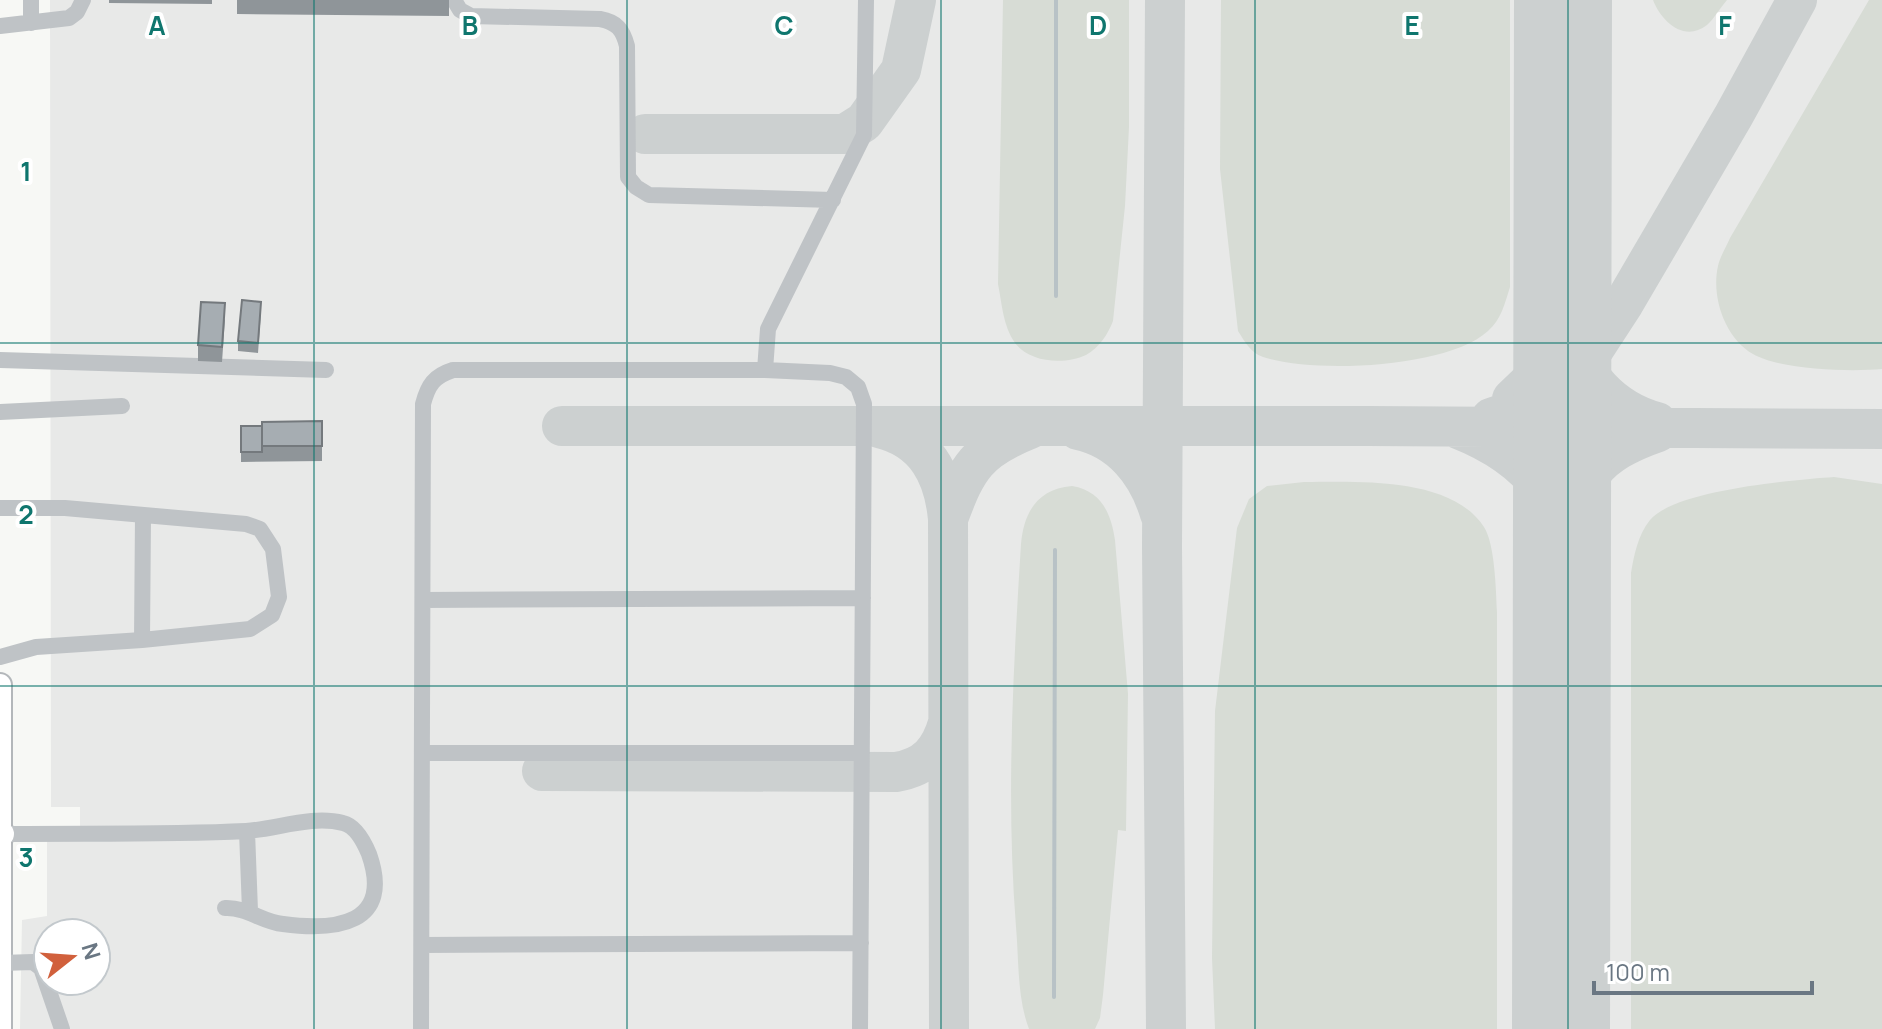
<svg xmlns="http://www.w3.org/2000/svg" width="1882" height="1029" font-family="Manrope,sans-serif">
	<rect width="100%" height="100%" fill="#f7f8f5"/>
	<path fill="#e8e9e8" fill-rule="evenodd" d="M50 0H1882V1029H20L22 920 47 916V840L80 839V807H51ZM48 933H96V981H48Z"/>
	<path fill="#d7dcd5" d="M1003 0H1129V127L1125 206 1113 321C1108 334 1099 348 1086 355 1065 365 1030 363 1015 343 1003 326 1002 304 998 284Z
		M1221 0H1510V287C1505 303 1501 320 1488 331 1448 368 1313 374 1263 357 1250 352 1245 342 1238 331L1220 169Z
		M1653 0H1727C1720 8 1714 19 1707 25 1684 43 1661 21 1653 0Z
		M1869 0H1882V369C1851 372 1780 370 1753 354 1725 338 1711 297 1718 266 1720 257 1726 247 1730 238Z
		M1834 477 1882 484V1029H1631V573C1634 555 1638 535 1650 520 1675 490 1793 480 1834 477Z
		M1304 482C1356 482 1451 476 1484 527 1495 544 1496 591 1497 612V1029H1215L1212 958 1215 711 1237 528 1249 499 1267 486Z
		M1072 486C1102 491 1111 514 1115 540L1128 694 1126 831 1118 830 1103 995 1100 1018 1095 1029H1029C1017 998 1019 960 1016 927 1006 798 1013 672 1021 544 1024 511 1038 489 1072 486Z"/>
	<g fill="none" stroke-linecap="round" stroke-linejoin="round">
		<path stroke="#b8c2c6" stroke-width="4" d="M1056 296V0
			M1054 997 1055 550"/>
		<path stroke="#ccd0d0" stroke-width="40" d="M1165 0 1162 547 1166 1029
			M645 134H845L864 122 901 70 916 0
			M1512 399 1537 375 1562 333C1587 375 1608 409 1657 422
			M1491 418 1532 404 1583 366 1624 303 1734 115 1797 0
			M562 426H1368L1882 429
			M879 428C926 439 944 475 948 519L949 1029
			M1458 429C1496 444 1531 466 1551 503 1556 514 1559 528 1562 540
			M1078 430C1121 439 1148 473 1160 514
			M948 519C967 467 977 450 1030 429
			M1562 540C1581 478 1594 454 1658 432
			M542 771 896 772C926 767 940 751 948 723"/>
		<path stroke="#ccd0d0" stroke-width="98" d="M1561 1029 1563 0"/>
		<defs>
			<path id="major" d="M0 685V1029"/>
			<path id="highway" d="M0 834H2"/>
		</defs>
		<use href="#major" stroke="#b3b7ba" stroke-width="26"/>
		<use href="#highway" stroke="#b3b6b9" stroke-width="28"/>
		<path stroke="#bfc3c6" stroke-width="16" d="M454 0 460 10 471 16 600 19C617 22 623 30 627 46L628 177 636 187 649 195 833 200
			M31 23V0
			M0 26 69 18 77 12 83 0
			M0 360 326 370
			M765 370 768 329 864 135 866 0
			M0 412 122 406
			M0 508H65L246 524 260 529 273 549 279 597 272 615 250 629 142 640 36 647 0 657
			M423 600 863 598
			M142 640 143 515
			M422 753H862
			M247 831 250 911
			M2 834C83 833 165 835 246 831 277 829 312 815 343 823 356 826 364 842 369 854 394 925 335 931 283 924 262 922 247 907 225 908
			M422 945 861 943
			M1 963 33 962 41 968 62 1029
			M421 1029 423 404C428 385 434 376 453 370H765L830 373 846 377 858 387 864 404 860 1029"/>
		<use href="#major" stroke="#fff" stroke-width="22"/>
		<use href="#highway" stroke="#fff" stroke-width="24"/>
	</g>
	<path fill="#8f9599" d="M109 0H212V4L109 3Z
		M237 0H449V16L237 14Z
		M261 312 258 353 238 351V341Z
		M225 319 222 362 198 361V345Z
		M322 421V461L241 462V426H262Z"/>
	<path fill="#a6adb2" stroke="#74797d" stroke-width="2" d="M242 300 261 302 258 343 238 341Z
		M201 302 225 303 222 347 198 345Z
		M322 421V446H262V422Z
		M241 426H262V452H241Z"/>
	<path fill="none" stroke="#0f766e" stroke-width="2" stroke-opacity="0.55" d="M314 0V1029M627 0V1029M941 0V1029M1255 0V1029M1568 0V1029M0 343H1882M0 686H1882"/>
	<g font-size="26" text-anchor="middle" font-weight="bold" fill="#0f766e" stroke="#fff" stroke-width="8" stroke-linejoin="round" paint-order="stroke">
		<text x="157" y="35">A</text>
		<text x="470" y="35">B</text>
		<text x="784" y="35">C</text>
		<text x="1098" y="35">D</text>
		<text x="1412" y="35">E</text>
		<text x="1725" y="35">F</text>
		<text x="26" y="181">1</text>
		<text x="26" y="524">2</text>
		<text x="26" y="867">3</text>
	</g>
	<g transform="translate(72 957) rotate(73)"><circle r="38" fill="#ffffff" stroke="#c3c9cd" stroke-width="2"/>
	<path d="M0-6L14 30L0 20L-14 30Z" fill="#d1603c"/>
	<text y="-12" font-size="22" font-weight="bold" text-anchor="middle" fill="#6a7783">N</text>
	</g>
	<path d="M1594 981v12h218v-12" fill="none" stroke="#6a7783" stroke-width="4"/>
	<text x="1606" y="981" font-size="24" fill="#6a7783" stroke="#ffffff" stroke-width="6" paint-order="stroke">100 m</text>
</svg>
